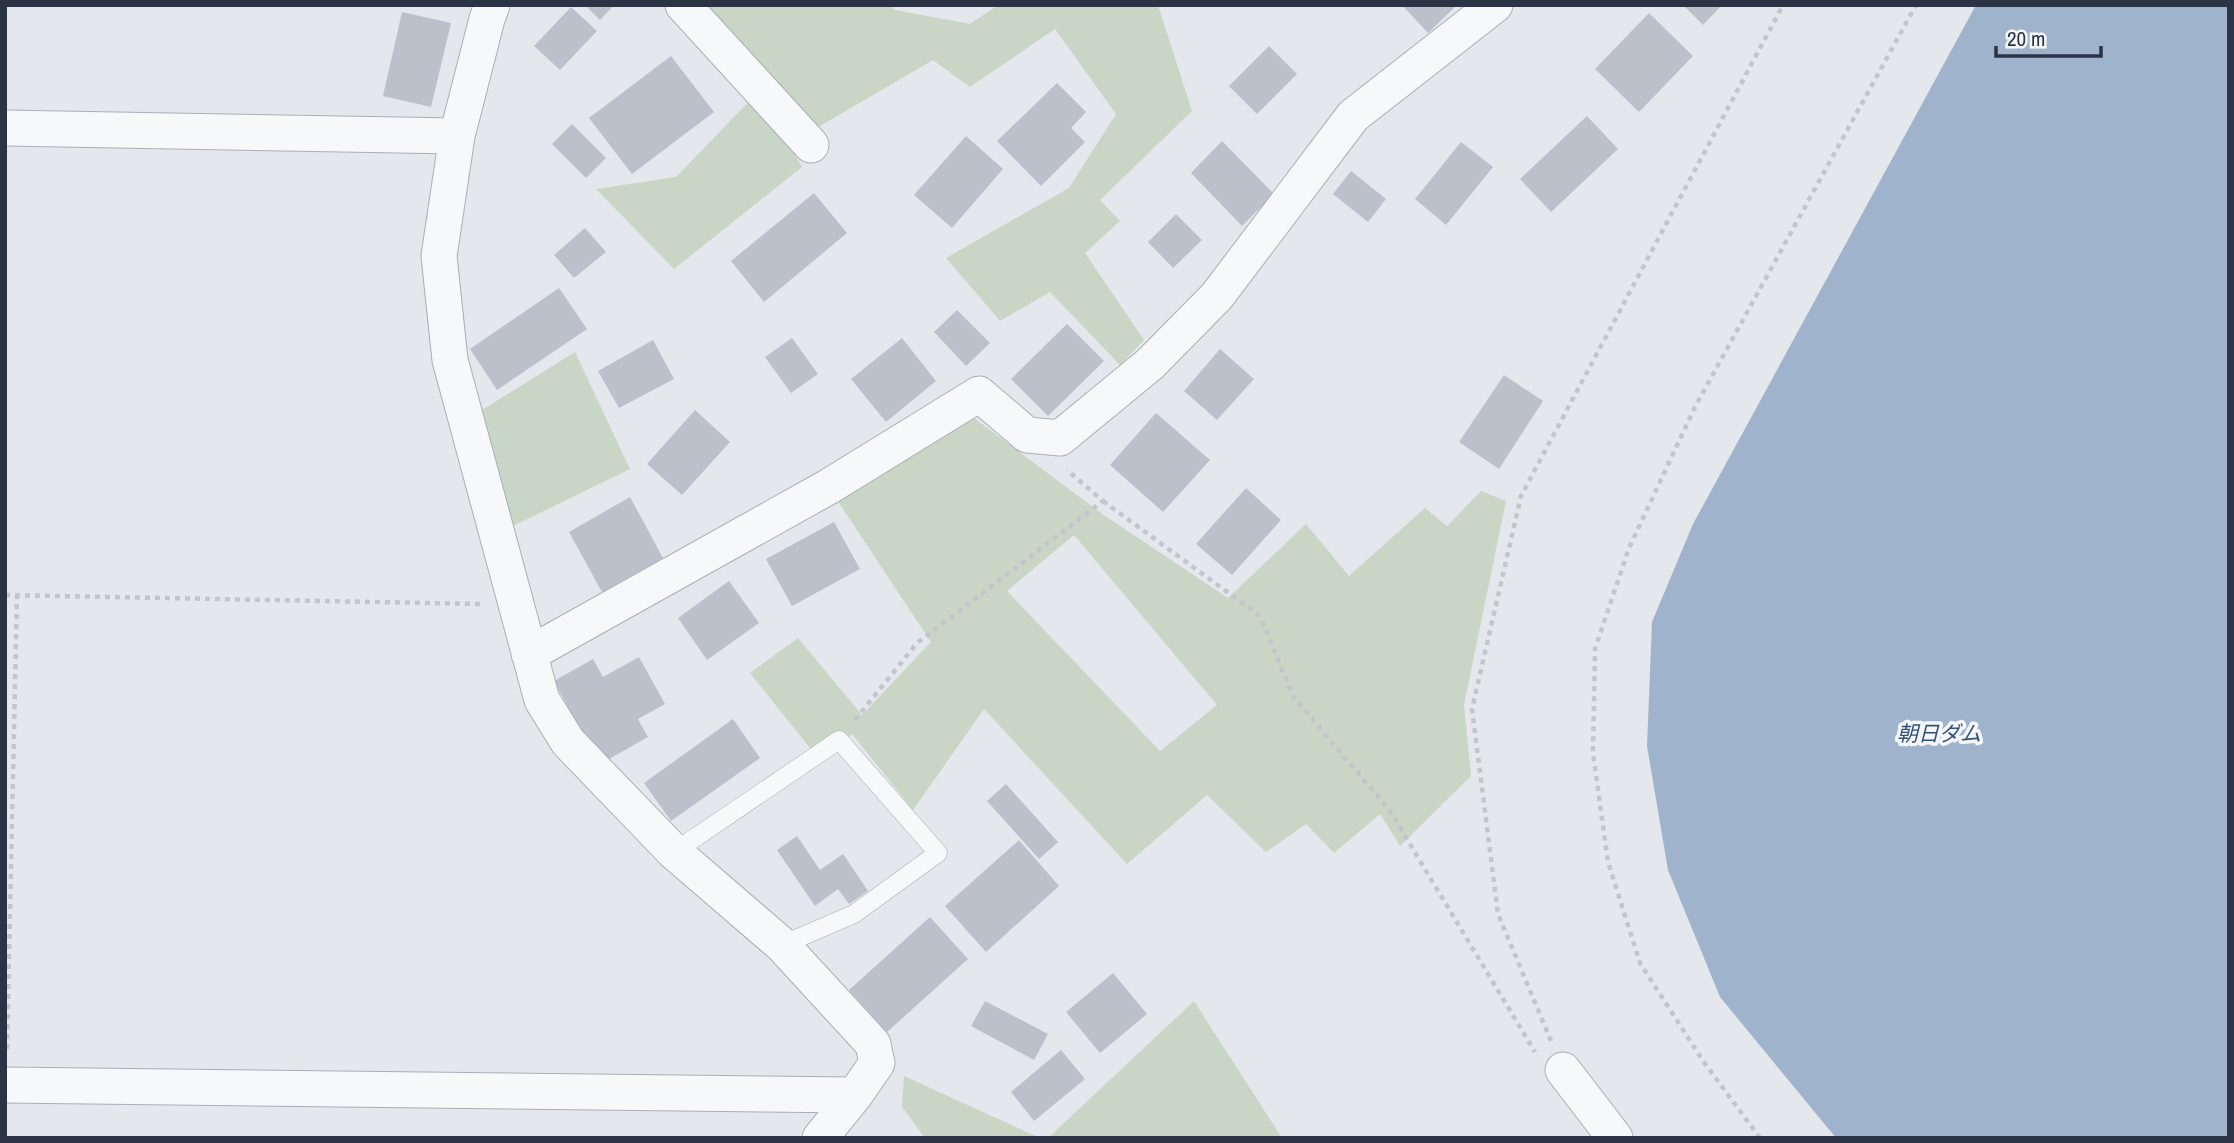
<svg xmlns="http://www.w3.org/2000/svg" width="2234" height="1143" font-family="'Archivo Narrow','Noto Sans JP',sans-serif">
	<rect width="100%" height="100%" fill="#e4e7ec"/>
	<path fill="#c9d6c5" fill-rule="evenodd" d="M706 5H890L895 10 970 24 998 5H1158L1192 111 1100 200 1120 221 1085 253 1144 340 1120 365 1050 292 1000 321 946 258 1069 188 1116 114 1055 29 970 87 933 60 789 144 802 167 674 269 596 189 676 177 766 84Z
		M575 352 630 469 509 528 482 410Z
		M974 418 1105 516 1228 598 1306 524 1349 576 1425 508 1447 526 1481 491 1506 501 1464 705 1471 776 1400 846 1380 814 1334 853 1306 824 1266 852 1207 795 1127 864 984 709 913 810 852 734 818 758 750 673 798 638 862 715 931 642 837 500ZM1074 535 1217 705 1160 751 1007 591Z
		M1194 1001 1282 1138H1048Z
		M904 1076 1040 1138H925L902 1107Z"/>
	<path fill="#9fb4cc" d="M1976 5H2229V1138H1836L1720 997 1668 870 1647 746 1652 622 1693 524Z"/>
	<path fill="#bbc0ca" d="M585 5H614L600 20Z
		M1402 5H1457L1428 33Z
		M1683 5H1722L1703 25Z
		M571 7 597 31 560 70 534 46Z
		M402 12 451 23 431 107 383 96Z
		M1649 13 1693 56 1639 112 1595 69Z
		M1269 46 1297 74 1257 114 1229 86Z
		M671 56 714 112 632 174 589 118Z
		M1057 83 1086 112 1071 128 1085 142 1041 186 997 141Z
		M1587 116 1618 149 1551 212 1520 179Z
		M572 124 606 158 586 178 552 144Z
		M966 136 1003 169 952 228 914 195Z
		M1222 141 1274 194 1242 226 1191 173Z
		M1461 142 1493 167 1446 225 1415 199Z
		M1351 171 1386 199 1368 222 1333 194Z
		M814 193 847 233 764 302 731 261Z
		M1176 214 1202 240 1173 268 1148 242Z
		M585 228 606 252 574 278 554 255Z
		M559 288 587 329 497 390 470 349Z
		M957 310 990 343 966 366 934 332Z
		M1067 324 1104 361 1048 416 1011 379Z
		M792 338 818 374 791 393 765 357Z
		M902 338 936 381 886 422 851 379Z
		M653 340 674 379 619 408 598 371Z
		M1220 349 1254 379 1217 420 1184 391Z
		M1504 375 1543 401 1499 469 1459 442Z
		M695 410 730 442 682 495 647 464Z
		M1156 413 1210 460 1163 512 1110 465Z
		M1246 488 1281 520 1232 575 1196 544Z
		M630 497 663 558 602 592 569 532Z
		M834 522 860 569 792 606 766 559Z
		M729 581 759 623 707 660 678 618Z
		M639 657 665 704 638 719 648 737 609 759 579 727 554 681 593 659 603 677Z
		M733 719 760 758 671 821 644 783Z
		M1006 784 1058 842 1039 859 987 801Z
		M797 836 820 870 843 854 868 891 849 904 838 889 815 906 777 850Z
		M1019 840 1059 886 986 952 945 906Z
		M930 917 968 959 887 1032 849 990Z
		M1113 973 1147 1014 1100 1053 1066 1012Z
		M985 1001 1048 1034 1034 1060 971 1026Z
		M1061 1050 1085 1079 1034 1121 1011 1092Z"/>
	<g fill="none" stroke-linecap="round" stroke-linejoin="round">
		<defs>
			<path id="service" d="M674 852 839 740 938 853 854 914 782 945"/>
			<path id="minor" d="M492 5 487 19 457 136 439 256 450 360 542 700 568 742 674 852 782 945 873 1044 877 1063 855 1095 820 1138
				M683 5 811 145
				M5 128 457 136
				M529 654 828 487 979 394 1027 435 1060 438 1150 364 1217 296 1353 116 1495 5
				M1563 1070 1615 1138
				M5 1085 855 1095"/>
		</defs>
		<use href="#service" stroke="#a9aeb7" stroke-width="19"/>
		<use href="#minor" stroke="#a9aeb7" stroke-width="37"/>
		<path stroke="#c2c5cb" stroke-width="4.5" stroke-dasharray="5 5" stroke-linecap="butt" d="M1103 501 1260 616 1293 696 1390 811 1535 1052
			M5 595 481 604
			M855 720 917 643 1103 501 1067 470
			M1551 1041 1498 914 1472 709 1521 496 1783 5
			M7 1049 17 595
			M1760 1138 1703 1061 1640 963 1608 862 1593 753 1595 649 1629 548 1695 407 1916 5"/>
		<use href="#service" stroke="#f7f8fa" stroke-width="18"/>
		<use href="#minor" stroke="#f7f8fa" stroke-width="35"/>
	</g>
	<g text-anchor="middle" stroke-width="7" stroke-linejoin="round" paint-order="stroke">
		<g font-size="21" font-style="italic" fill="#34527a" stroke="#f4f6f9">
			<text x="1939" y="741">朝日ダム</text>
		</g>
	</g>
	<rect width="2234" height="1143" fill="none" stroke="#2b3445" stroke-width="14"/>
	<path d="M1996 46v10h105v-10" fill="none" stroke="#2b3445" stroke-width="3.5"/>
	<text x="2007" y="46" font-size="21" fill="#2b3445" stroke="#f4f6f9" stroke-width="5" paint-order="stroke">20 m</text>
</svg>
